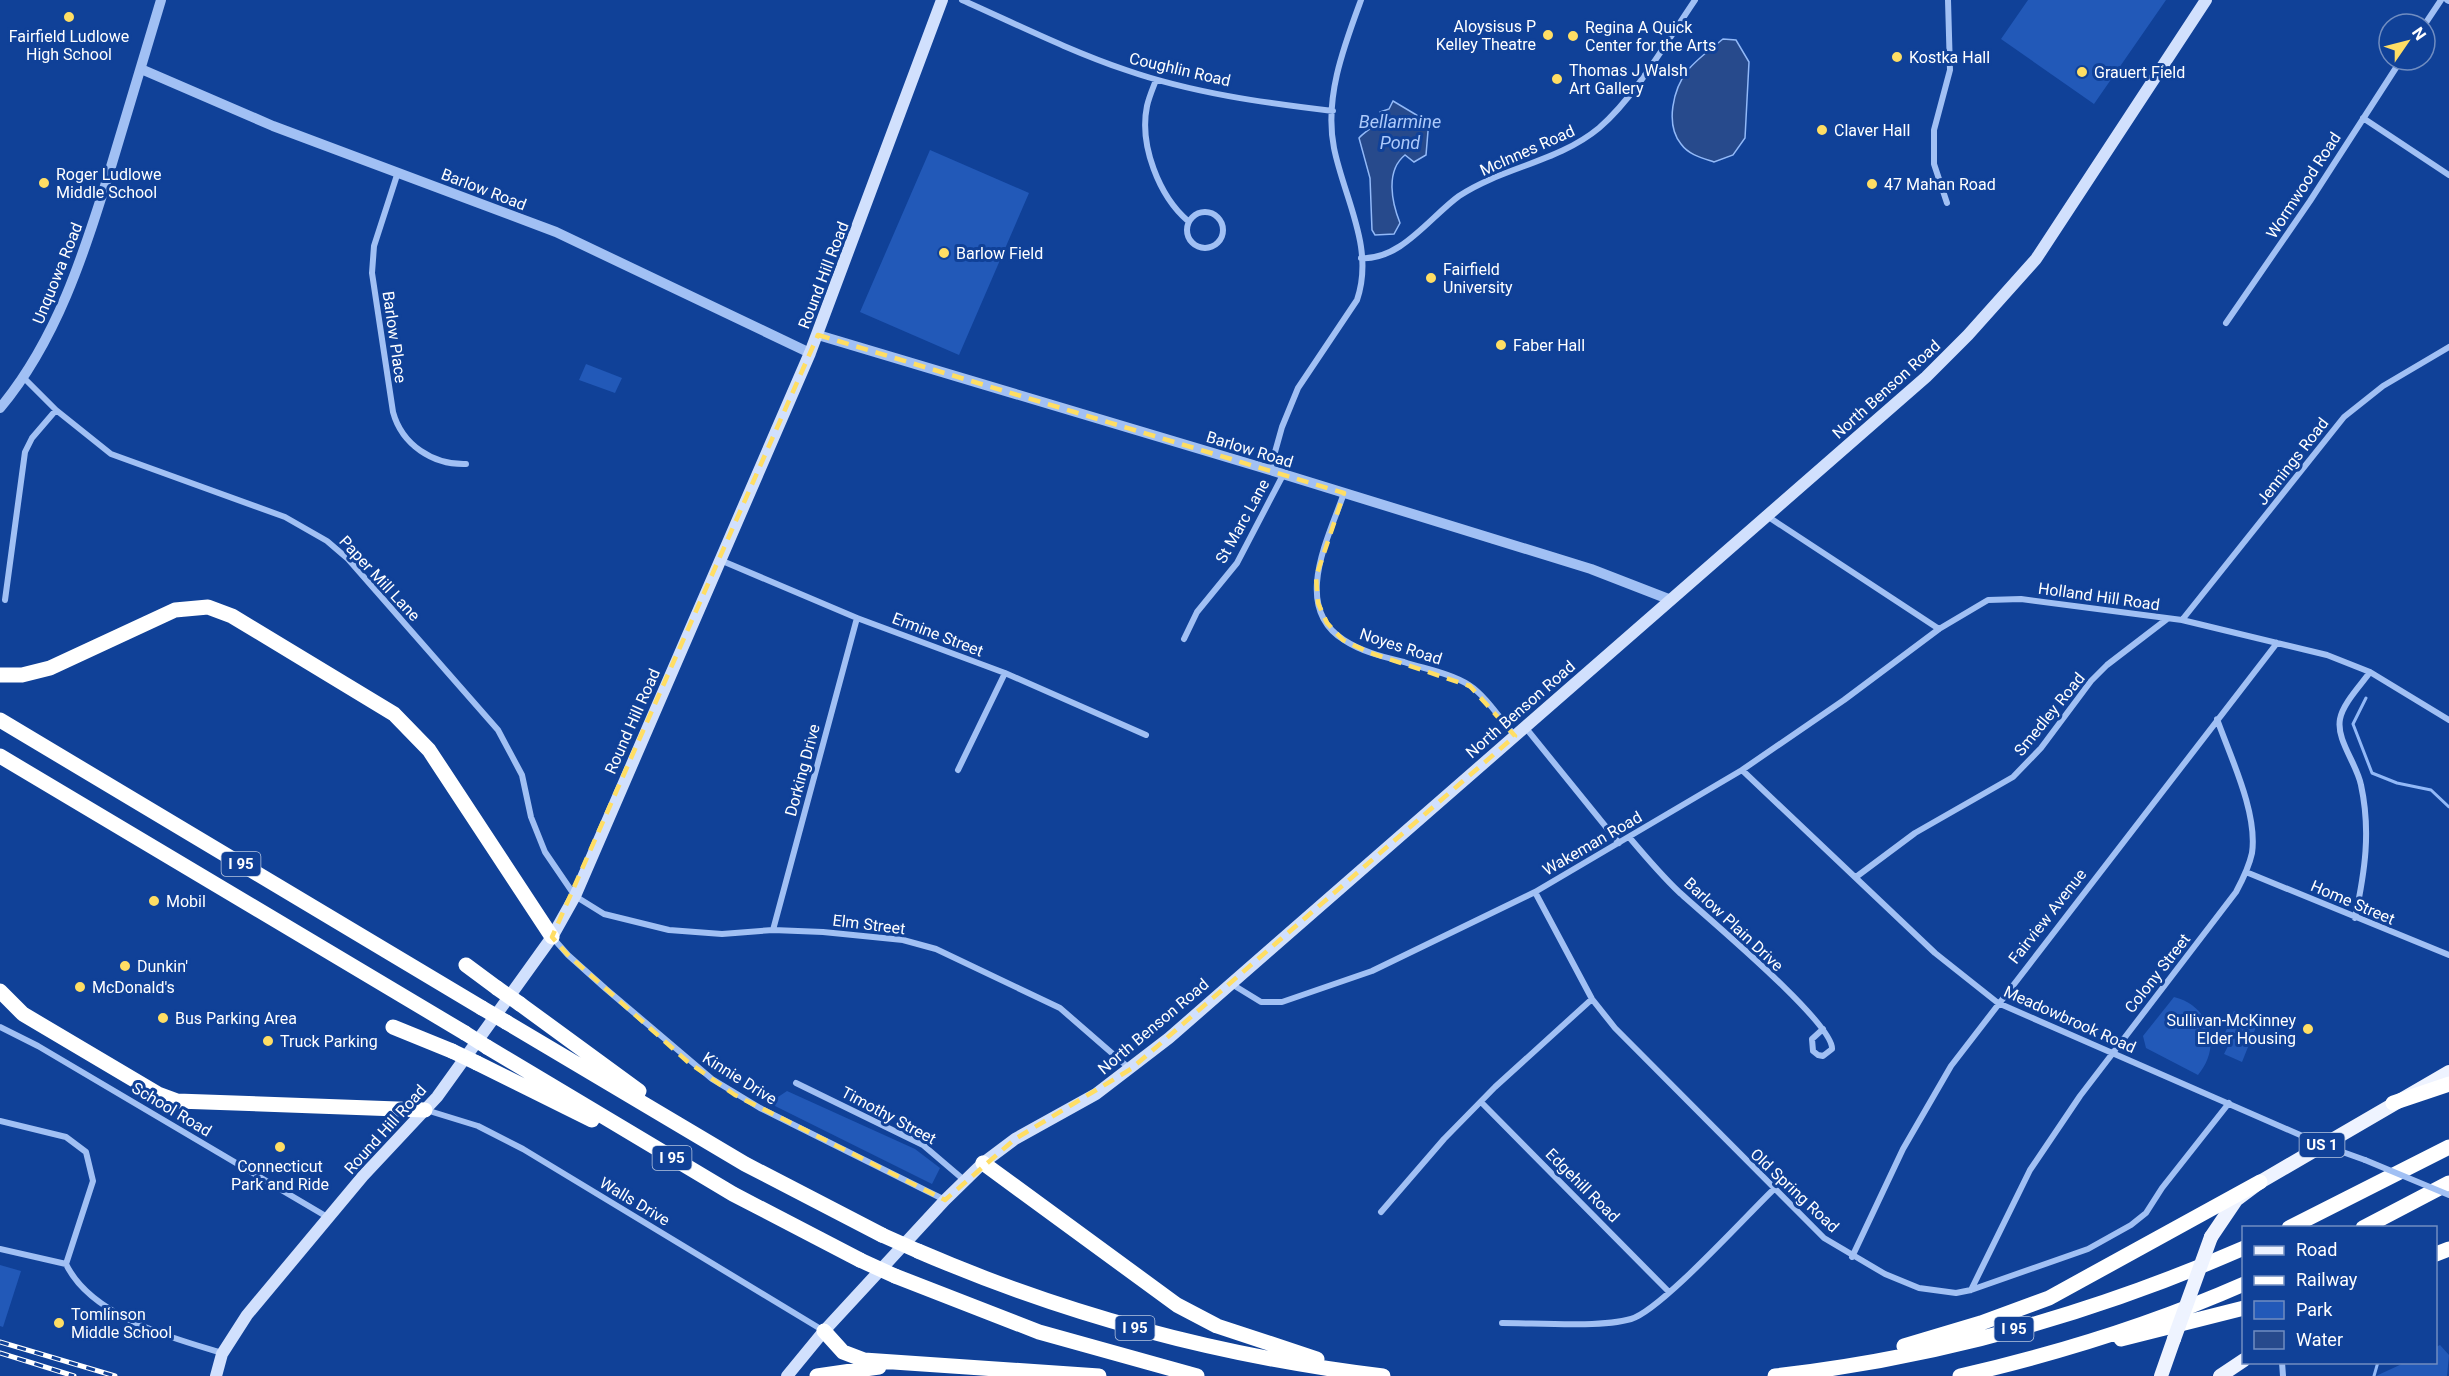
<svg xmlns="http://www.w3.org/2000/svg" width="2449" height="1376" font-family="Roboto,sans-serif">
	<rect width="100%" height="100%" fill="#104198"/>
	<path fill="#2259b8" d="M2028 0H2166L2094 104 2001 39Z
		M930 150 1029 193 959 355 860 312Z
		M586 364 622 378 615 393 579 380Z
		M2174 997C2211 1006 2222 1047 2198 1075L2146 1048 2143 1036Z
		M2234 1011 2258 1022 2242 1062 2224 1054 2230 1042 2223 1038Z
		M787 1091 915 1149 940 1168 932 1184 769 1103Z
		M0 1265 21 1271 3 1327 0 1326Z
		M2440 1345 2449 1355 2447 1376H2376L2404 1363 2436 1362V1347Z"/>
	<path fill="#274a8c" stroke="#92b9f8" stroke-width="1.5" d="M1723 39 1736 40 1749 62 1745 138 1733 155 1714 162C1702 158 1689 155 1681 144 1665 124 1673 89 1688 70 1697 59 1711 49 1723 39Z
		M1393 101 1425 120 1428 131 1426 155 1414 162 1405 155C1385 171 1392 203 1400 223L1394 234 1375 235 1372 230 1370 178 1359 138C1367 129 1381 125 1380 112L1389 109Z"/>
	<g fill="none" stroke-linecap="round" stroke-linejoin="round">
		<path stroke="#92b9f8" stroke-width="3" d="M2366 698 2353 724 2372 773 2397 783 2431 790 2449 807
			M2374 1376 2378 1362"/>
		<path stroke="#a1c0f4" stroke-width="6" d="M962 0C1016 24 1070 51 1126 70 1192 93 1265 103 1333 111
			M2447 0 2449 1
			M2425 24 2441 0
			M1156 80C1153 88 1149 97 1147 106 1139 145 1159 196 1188 221
			M2363 118 2449 175
			M398 172 374 246 372 273 393 412C402 445 433 465 466 464
			M1947 203 1934 164V130L1950 70 1948 0
			M1187 230a18 18 0 1 1 36 0a18 18 0 1 1-36 0Z
			M1361 258C1400 261 1430 217 1459 196 1503 167 1558 162 1599 128 1636 96 1667 41 1695 0
			M2226 323 2310 201 2401 60
			M24 378 56 410 111 454 285 517 327 541 348 559 498 730 522 775 531 817 545 852 575 896 604 914 669 930 722 934 773 930 823 932 903 940 936 949 1060 1008 1129 1068
			M1270 470 1282 427 1298 388 1357 300C1375 248 1344 198 1334 148 1324 98 1344 46 1361 0
			M1344 493C1329 537 1291 607 1344 640 1362 652 1384 657 1404 662 1425 669 1450 673 1469 685 1486 696 1501 720 1515 736
			M1767 516 1939 629
			M720 560 857 618 1005 673 1146 735
			M5 600 25 452 32 438 56 410
			M2182 620 2344 417 2383 386 2449 347
			M1184 639 1197 612 1237 563 1283 475
			M1525 727 1619 843
			M958 770 1005 673
			M1742 770 1935 953 1998 1003 2323 1145 2365 1160
			M1629 837C1645 856 1661 875 1679 892 1704 915 1834 1023 1832 1049L1823 1056 1818 1055 1813 1051 1812 1039 1823 1029
			M2246 872 2449 955
			M1856 877 1915 833 2013 777 2041 748 2091 681 2107 665 2167 619
			M1535 892 1592 999 1615 1028 1824 1238 1885 1274 1919 1288 1956 1293 1971 1290 2088 1249 2131 1225 2146 1213 2162 1188 2229 1103
			M2355 918C2365 871 2371 831 2361 785 2357 764 2336 740 2340 719 2343 703 2361 685 2370 672
			M773 930 857 618
			M552 937 568 955 606 989 712 1079 760 1108 945 1200
			M1230 983 1261 1002H1282L1372 971 1535 892 1742 770 1844 700 1939 629 1988 600 2021 599 2182 620 2327 655 2370 672 2449 720
			M0 1027 38 1046 329 1218
			M796 1083 923 1145 964 1180
			M1481 1102 1669 1292
			M426 1110 478 1126 523 1149 824 1331
			M0 1121 66 1137 86 1152 93 1181 66 1264 0 1249
			M1381 1212 1444 1139 1495 1087 1592 999
			M1852 1257 1903 1149 1951 1066 2277 643
			M66 1264C91 1316 170 1337 222 1353
			M1971 1290 2030 1170 2080 1096 2236 892C2243 879 2249 867 2252 853 2258 813 2230 756 2217 719
			M1502 1323C1537 1323 1599 1328 1631 1319 1660 1311 1746 1216 1773 1190
			M2282 1362 2283 1376"/>
		<path stroke="#a1c0f4" stroke-width="10" d="M141 69 273 126 556 232 810 353
			M818 335 1270 470 1591 569 1671 600
			M0 408C57 340 84 253 110 170 127 114 144 57 161 0"/>
		<path stroke="#d1e0fd" stroke-width="12" d="M216 1376 222 1354 247 1315 363 1176 437 1097 552 937 575 896 810 353 942 0
			M787 1376 824 1331 945 1200 983 1163 1015 1139 1096 1094 1169 1038 1926 377 1968 335 2036 259 2206 0"/>
		<path stroke="#eef3ff" stroke-width="14" d="M2211 1237 2236 1200 2260 1182 2449 1072
			M2161 1376 2174 1339
			M2220 1376 2244 1360"/>
		<path stroke="#fff" stroke-width="15" d="M0 675H22L50 668 175 610 208 607 232 616 394 714 429 750 552 937
			M0 720 482 1008
			M0 756 465 1033
			M466 965 497 988
			M0 991 23 1014 158 1094 177 1101 425 1110
			M520 1004 639 1091
			M506 1022 745 1164 882 1235
			M393 1027 452 1051
			M487 1047 733 1194 860 1260
			M477 1063 592 1120
			M2393 1103 2449 1084
			M983 1163 1177 1305 1217 1326 1317 1359
			M2289 1228 2449 1147
			M2363 1228 2449 1183
			M918 1251C1066 1315 1223 1357 1383 1376
			M2436 1254 2449 1249
			M895 1276 1039 1332 1197 1376
			M824 1331 843 1352 864 1360 1099 1376
			M2121 1339 2244 1308
			M1904 1346 1981 1323 2049 1298 2260 1182
			M817 1376 879 1367
			M1775 1376C1936 1358 2095 1313 2244 1248
			M1960 1376C2056 1354 2153 1324 2244 1284"/>
		<defs>
			<path id="rail" d="M0 1342 115 1376
				M0 1353 74 1376"/>
		</defs>
		<use href="#rail" stroke="#fff" stroke-width="5"/>
		<use href="#rail" stroke="#104198" stroke-width="3" stroke-dasharray="9" stroke-linecap="butt"/>
		<path stroke="#a1c0f4" stroke-width="6" d="M2365 1160 2449 1195"/>
		<path stroke="#eef3ff" stroke-width="14" d="M2174 1339 2211 1237"/>
		<path stroke="#fff" stroke-width="15" d="M497 988 520 1004
			M482 1008 506 1022
			M465 1033 487 1047
			M452 1051 477 1063
			M882 1235 918 1251
			M860 1260 895 1276"/>
	</g>
	<path fill="none" stroke="#ffde64" stroke-width="4.5" stroke-dasharray="12 8" stroke-linejoin="round" d="M818 335 1344 493 1316 577 1318 603 1327 623 1343 640 1368 652 1470 686 1515 736 1131 1069 1015 1139 945 1200 735 1095 688 1062 568 955 552 937Z"/>
	<g fill="#ffde64" stroke="#104198" stroke-width="2">
		<circle cx="69" cy="17" r="6"/>
		<circle cx="1548" cy="35" r="6"/>
		<circle cx="1573" cy="36" r="6"/>
		<circle cx="1897" cy="57" r="6"/>
		<circle cx="2082" cy="72" r="6"/>
		<circle cx="1557" cy="79" r="6"/>
		<circle cx="1822" cy="130" r="6"/>
		<circle cx="44" cy="183" r="6"/>
		<circle cx="1872" cy="184" r="6"/>
		<circle cx="944" cy="253" r="6"/>
		<circle cx="1431" cy="278" r="6"/>
		<circle cx="1501" cy="345" r="6"/>
		<circle cx="154" cy="901" r="6"/>
		<circle cx="125" cy="966" r="6"/>
		<circle cx="80" cy="987" r="6"/>
		<circle cx="163" cy="1018" r="6"/>
		<circle cx="2308" cy="1029" r="6"/>
		<circle cx="268" cy="1041" r="6"/>
		<circle cx="280" cy="1147" r="6"/>
		<circle cx="59" cy="1323" r="6"/>
	</g>
	<g text-anchor="middle" stroke-width="6" stroke-linejoin="round" paint-order="stroke">
		<g fill="#104198" stroke="#b7c6e0" stroke-width="1.5">
			<rect x="221.5" y="852" width="39" height="24" rx="4.5"/>
			<rect x="2299.5" y="1133" width="45" height="24" rx="4.5"/>
			<rect x="652.5" y="1146" width="39" height="24" rx="4.5"/>
			<rect x="1115.5" y="1316" width="39" height="24" rx="4.5"/>
			<rect x="1994.5" y="1317" width="39" height="24" rx="4.5"/>
		</g>
		<g font-size="15" font-weight="bold" fill="#fff">
			<text x="241" y="869">I 95</text>
			<text x="2322" y="1150">US 1</text>
			<text x="672" y="1163">I 95</text>
			<text x="1135" y="1333">I 95</text>
			<text x="2014" y="1334">I 95</text>
		</g>
		<g font-size="16" fill="#fff" stroke="#104198" text-anchor="start">
			<text x="1536" y="32" text-anchor="end">Aloysisus P<tspan x="1536" dy="18">Kelley Theatre</tspan></text>
			<text x="1585" y="33">Regina A Quick<tspan x="1585" dy="18">Center for the Arts</tspan></text>
			<text x="69" y="42" text-anchor="middle">Fairfield Ludlowe<tspan x="69" dy="18">High School</tspan></text>
			<text x="1909" y="63">Kostka Hall</text>
			<text x="1569" y="76">Thomas J Walsh<tspan x="1569" dy="18">Art Gallery</tspan></text>
			<text x="2094" y="78">Grauert Field</text>
			<text x="1834" y="136">Claver Hall</text>
			<text x="56" y="180">Roger Ludlowe<tspan x="56" dy="18">Middle School</tspan></text>
			<text x="1884" y="190">47 Mahan Road</text>
			<text x="956" y="259">Barlow Field</text>
			<text x="1443" y="275">Fairfield<tspan x="1443" dy="18">University</tspan></text>
			<text x="1513" y="351">Faber Hall</text>
			<text x="166" y="907">Mobil</text>
			<text x="137" y="972">Dunkin'</text>
			<text x="92" y="993">McDonald's</text>
			<text x="175" y="1024">Bus Parking Area</text>
			<text x="2296" y="1026" text-anchor="end">Sullivan-McKinney<tspan x="2296" dy="18">Elder Housing</tspan></text>
			<text x="280" y="1047">Truck Parking</text>
			<text x="280" y="1172" text-anchor="middle">Connecticut<tspan x="280" dy="18">Park and Ride</tspan></text>
			<text x="71" y="1320">Tomlinson<tspan x="71" dy="18">Middle School</tspan></text>
		</g>
		<g font-size="16" fill="#fff" stroke="#104198">
			<text transform="translate(1180 69) rotate(13)" y="6">Coughlin Road</text>
			<text transform="translate(1527 150) rotate(-24)" y="6">McInnes Road</text>
			<text transform="translate(2303 185) rotate(-57)" y="6">Wormwood Road</text>
			<text transform="translate(484 189) rotate(21)" y="6">Barlow Road</text>
			<text transform="translate(57 273) rotate(-68)" y="6">Unquowa Road</text>
			<text transform="translate(823 275) rotate(-69)" y="6">Round Hill Road</text>
			<text transform="translate(395 337) rotate(82)" y="6">Barlow Place</text>
			<text transform="translate(1886 389) rotate(-42)" y="6">North Benson Road</text>
			<text transform="translate(1250 449) rotate(17)" y="6">Barlow Road</text>
			<text transform="translate(2292 461) rotate(-52)" y="6">Jennings Road</text>
			<text transform="translate(1242 521) rotate(-61)" y="6">St Marc Lane</text>
			<text transform="translate(380 578) rotate(47)" y="6">Paper Mill Lane</text>
			<text transform="translate(2099 596) rotate(8)" y="6">Holland Hill Road</text>
			<text transform="translate(938 634) rotate(21)" y="6">Ermine Street</text>
			<text transform="translate(1401 646) rotate(18)" y="6">Noyes Road</text>
			<text transform="translate(1520 709) rotate(-41)" y="6">North Benson Road</text>
			<text transform="translate(2049 714) rotate(-51)" y="6">Smedley Road</text>
			<text transform="translate(632 721) rotate(-66)" y="6">Round Hill Road</text>
			<text transform="translate(802 770) rotate(-75)" y="6">Dorking Drive</text>
			<text transform="translate(1592 843) rotate(-30)" y="6">Wakeman Road</text>
			<text transform="translate(2353 902) rotate(23)" y="6">Home Street</text>
			<text transform="translate(2047 916) rotate(-52)" y="6">Fairview Avenue</text>
			<text transform="translate(869 924) rotate(7)" y="6">Elm Street</text>
			<text transform="translate(1734 924) rotate(43)" y="6">Barlow Plain Drive</text>
			<text transform="translate(2157 973) rotate(-52)" y="6">Colony Street</text>
			<text transform="translate(2070 1019) rotate(24)" y="6">Meadowbrook Road</text>
			<text transform="translate(1153 1026) rotate(-40)" y="6">North Benson Road</text>
			<text transform="translate(740 1078) rotate(32)" y="6">Kinnie Drive</text>
			<text transform="translate(172 1109) rotate(31)" y="6">School Road</text>
			<text transform="translate(889 1115) rotate(28)" y="6">Timothy Street</text>
			<text transform="translate(385 1129) rotate(-48)" y="6">Round Hill Road</text>
			<text transform="translate(1583 1185) rotate(45)" y="6">Edgehill Road</text>
			<text transform="translate(1795 1190) rotate(43)" y="6">Old Spring Road</text>
			<text transform="translate(635 1201) rotate(31)" y="6">Walls Drive</text>
		</g>
		<g font-size="18" font-style="italic" fill="#adcafb" stroke="#104198">
			<text x="1400" y="128">Bellarmine<tspan x="1400" dy="21">Pond</tspan></text>
		</g>
	</g>
	<rect x="2242" y="1226" width="195" height="138" fill="#104198" stroke="#708dc1" stroke-width="1.5"/>
	<rect x="2254" y="1246" width="30" height="9" fill="#eef3ff" stroke="#708dc1" stroke-width="1.5"/>
	<text x="2296" y="1256" font-size="18" fill="#ffffff">Road</text>
	<rect x="2254" y="1276" width="30" height="9" fill="#ffffff" stroke="#708dc1" stroke-width="1.5"/>
	<text x="2296" y="1286" font-size="18" fill="#ffffff">Railway</text>
	<rect x="2254" y="1301" width="30" height="18" fill="#2259b8" stroke="#708dc1" stroke-width="1.5"/>
	<text x="2296" y="1316" font-size="18" fill="#ffffff">Park</text>
	<rect x="2254" y="1331" width="30" height="18" fill="#274a8c" stroke="#708dc1" stroke-width="1.5"/>
	<text x="2296" y="1346" font-size="18" fill="#ffffff">Water</text>
	<g transform="translate(2407 42) rotate(55)"><circle r="28" fill="#104198" stroke="#708dc1" stroke-width="1.5"/>
	<path d="M0-4.5L10 22L0 15L-10 22Z" fill="#ffde64"/>
	<text y="-9" font-size="16" font-weight="bold" text-anchor="middle" fill="#ffffff">N</text>
	</g>
</svg>
